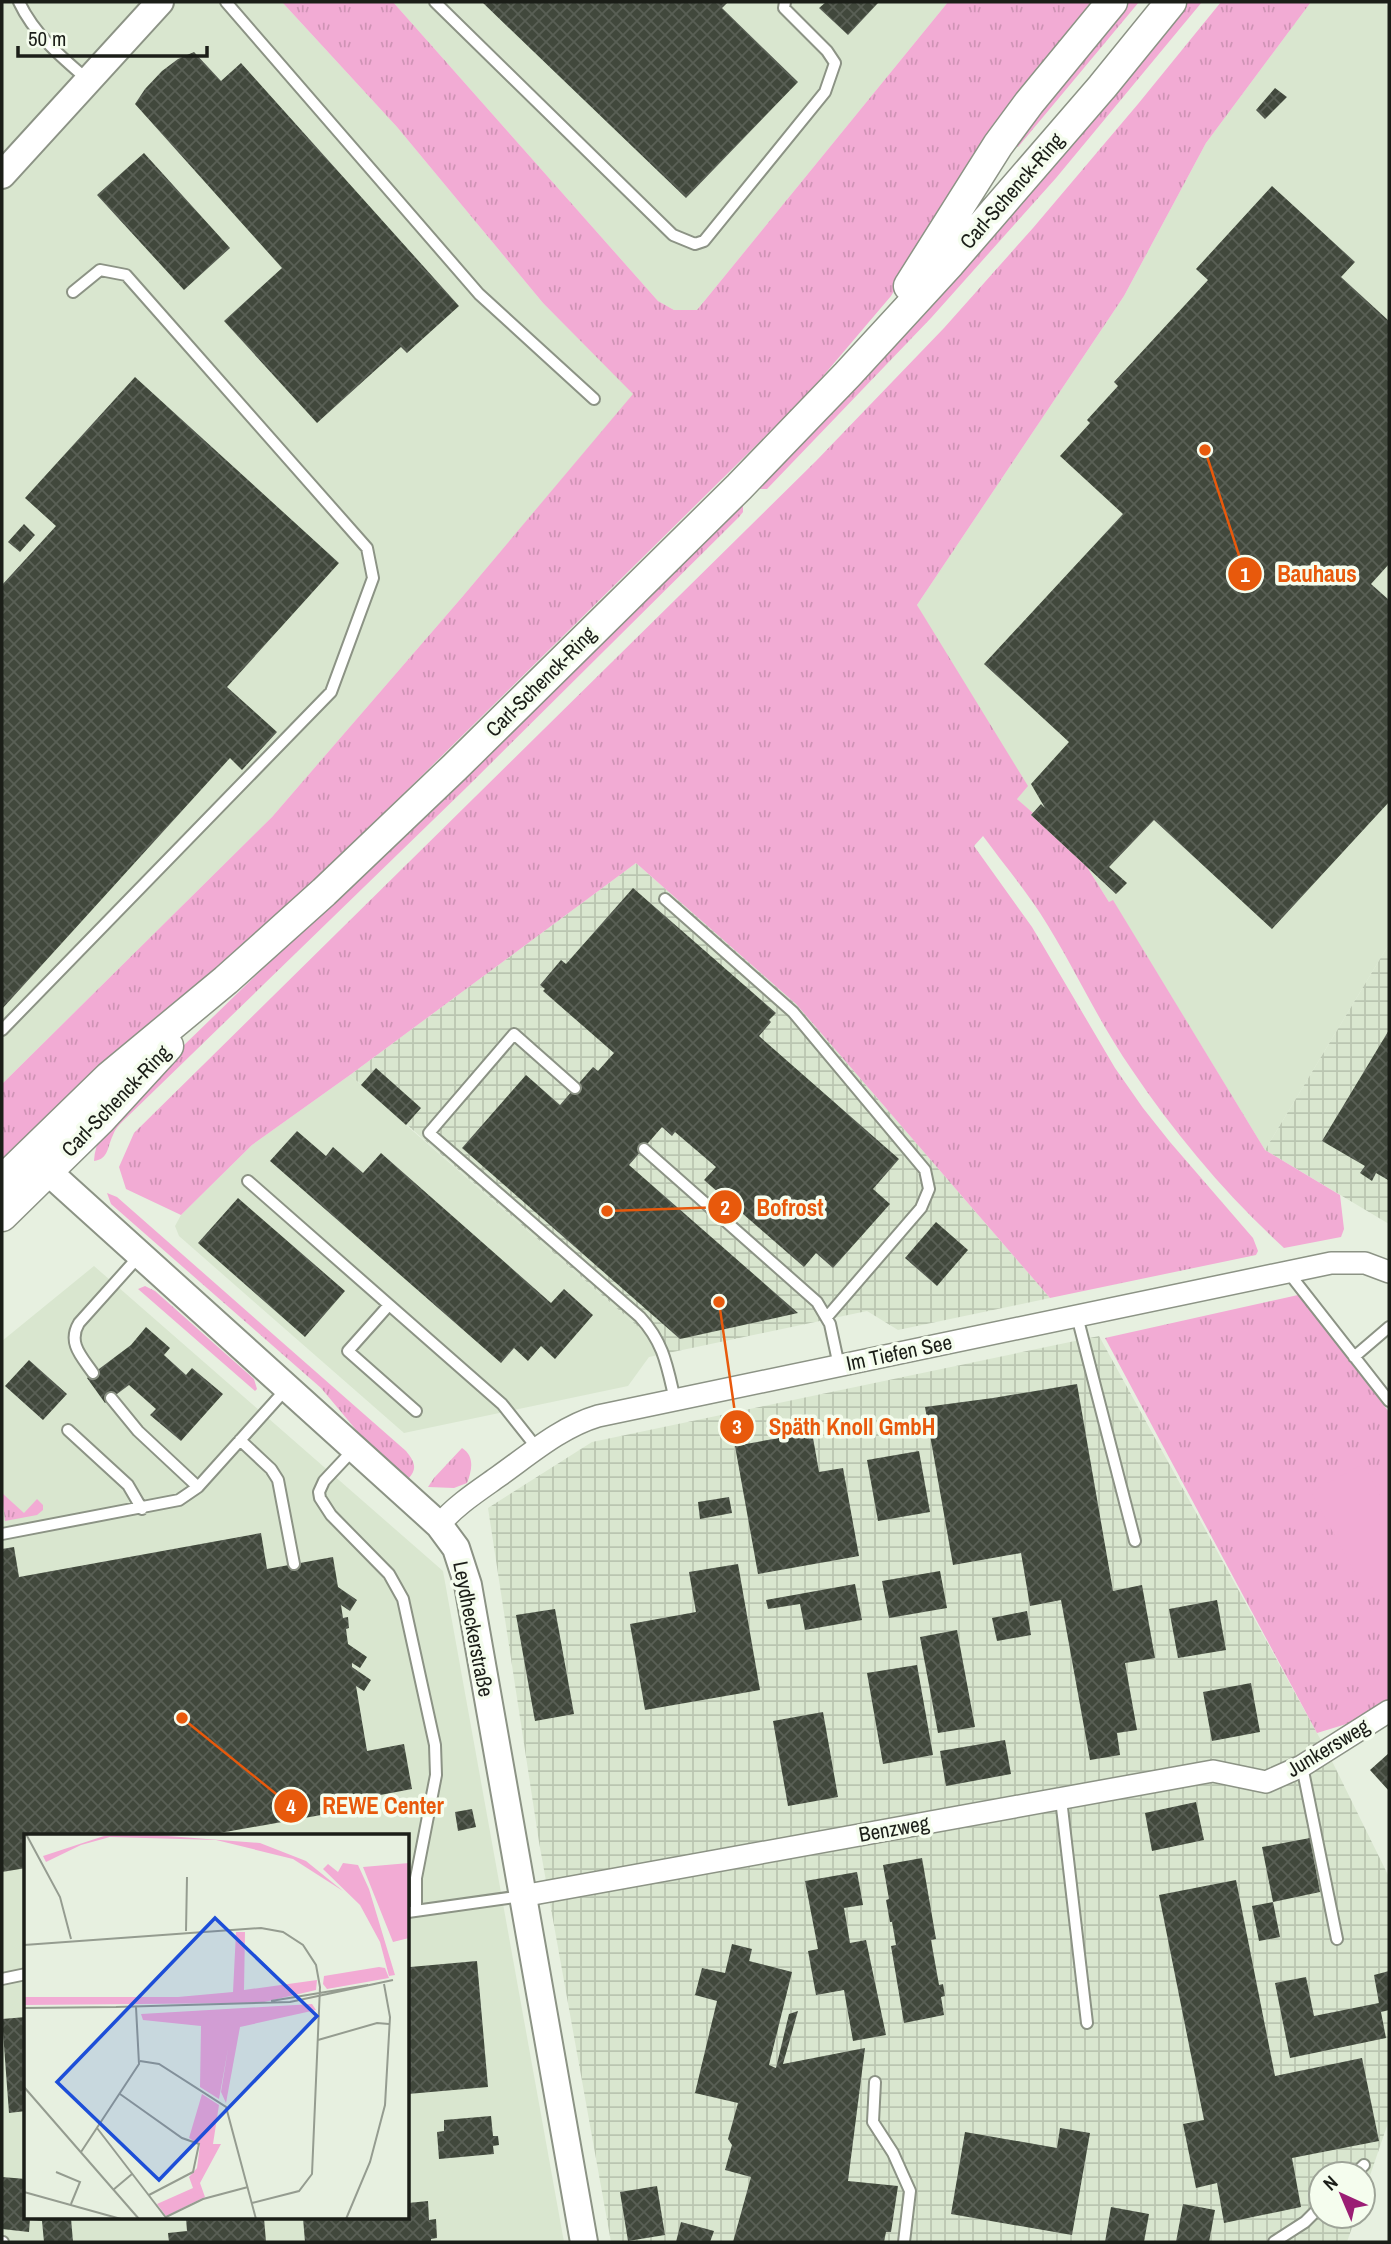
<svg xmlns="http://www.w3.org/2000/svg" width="1391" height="2244" font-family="'Archivo Narrow',sans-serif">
	<defs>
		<pattern id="industrial-grid" width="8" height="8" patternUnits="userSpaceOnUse" patternTransform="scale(1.75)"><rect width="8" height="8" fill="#d9e6cf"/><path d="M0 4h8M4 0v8" fill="none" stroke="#bac5b1"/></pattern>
		<pattern id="grass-tufts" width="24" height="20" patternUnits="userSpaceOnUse" patternTransform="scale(1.75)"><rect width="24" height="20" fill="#f2abd4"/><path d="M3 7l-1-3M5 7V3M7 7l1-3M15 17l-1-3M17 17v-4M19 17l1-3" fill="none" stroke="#cf93b5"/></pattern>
		<pattern id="building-cross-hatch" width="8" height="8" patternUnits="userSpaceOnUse" patternTransform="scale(1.75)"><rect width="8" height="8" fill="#41483c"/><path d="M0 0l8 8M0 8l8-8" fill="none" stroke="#595f55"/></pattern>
	</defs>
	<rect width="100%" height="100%" fill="#e7f0e0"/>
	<path fill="#d9e6cf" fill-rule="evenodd" d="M2 2H282L397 127 543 303 634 394 463 596 272 817 2 1084Z
		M393 2H948L697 310H674L658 301Z
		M1311 2H1384L1389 8V944L1265 1150 1113 901 1109 902 1087 867 1031 815 1032 813 1017 799 917 605 1124 296 1206 143Z
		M350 1075 406 1125 668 1353 649 1357 628 1386 404 1433 179 1236 175 1226 181 1215 252 1145Z
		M94 1266 443 1571 564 2242H2V1341ZM26 1836H408V2218H26Z"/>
	<path fill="url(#industrial-grid)" d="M636 863 796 1004 1050 1298 898 1330 867 1311 668 1353 350 1075Z
		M1389 944V1224L1265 1150Z
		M1099 1336 1328 1753 1389 1877V2120L1363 2196V2174H1321V2216H1356L1347 2242H611L539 1842 488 1508 592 1442Z"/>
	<path fill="url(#grass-tufts)" d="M282 2H393L658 301 674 310H697L948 2H1092L989 132 891 296 807 395 297 899 198 983 2 1171V1084L272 817 463 596 633 394 543 303 397 127Z
		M1128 2H1139L1018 147 1011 141Z
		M1188 2H1202L1056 178 931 318 767 489H759L755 486 1164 32Z
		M1221 2H1311L1206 143 1124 296 917 605 1028 786 1017 799 1033 813 1031 815 1087 867 1109 902 1113 900 1265 1150 1340 1195 1344 1229 1341 1237 1284 1248C1227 1196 1175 1134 1132 1070 1097 1020 1073 964 1040 913 1023 887 1002 862 983 836L974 846 1032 927 1115 1068 1143 1108 1170 1142 1253 1238 1258 1251 1256 1255 1050 1298 796 1004 636 863 350 1075 252 1145 181 1215 126 1189 119 1167 134 1133 816 461 944 328 1033 228 1138 104Z
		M743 503V512L739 517 466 788 123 1121C119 1125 115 1129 113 1135 107 1147 109 1159 94 1161 95 1142 105 1128 114 1113Z
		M107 1193 117 1197 406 1451C414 1461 418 1468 409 1478L368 1444 321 1388 111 1204Z
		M145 1286 155 1291 254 1379 257 1389 255 1391 138 1289Z
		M1298 1295 1389 1412V1702L1353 1722 1317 1733 1105 1338Z
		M462 1448C475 1456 472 1470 467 1483L454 1488 428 1487 434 1478Z
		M2 1493 24 1513 37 1499 43 1505V1510L37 1515 5 1521Z"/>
	<path fill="#f2abd4" d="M1363 1464 1389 1511V1578L1365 1591 1311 1492Z"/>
	<path fill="url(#building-cross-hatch)" d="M482 2H728L722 8 798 82 686 198Z
		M826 2H879L848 35 819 8Z
		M194 52 221 81 241 63 459 306 407 353 401 347 317 423 224 321 282 268 135 104 145 89 162 71 178 59Z
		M1275 88 1287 97 1265 119 1256 110Z
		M144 153 230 248 184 290 97 195Z
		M1272 186 1355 262 1341 277 1389 321V564L1371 584 1389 600V802L1272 929 1154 820 1109 867 1127 883 1116 894 1031 815 1041 804 1045 808 1031 784 1069 742 984 664 1123 514 1060 456 1090 423 1087 420 1118 386 1114 382 1208 280 1196 269Z
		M135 377 339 563 227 687 277 732 242 770 230 758 2 1009V585L56 526 25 498Z
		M24 524 35 535 20 552 8 542Z
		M633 888 776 1013 769 1020 771 1022 759 1036 899 1159 873 1189 890 1204 833 1268 816 1253 804 1267 704 1180 716 1167 675 1132 672 1136 662 1127 629 1165 798 1313 680 1339 462 1148 526 1075 560 1105 593 1067 598 1071 614 1053 543 991 545 989 540 985 561 960 566 964Z
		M1389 1030V1178L1388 1180 1376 1173 1372 1181 1360 1173 1365 1166 1322 1141Z
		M376 1068 421 1108 406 1125 361 1085Z
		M297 1131 326 1156 333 1147 363 1173 381 1153 551 1303 564 1289 593 1315 555 1359 541 1346 528 1361 514 1348 501 1363 270 1161Z
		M238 1198 345 1291 305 1337 198 1243Z
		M936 1222 968 1250 937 1286 905 1258Z
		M146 1327 170 1348 164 1355 186 1375 192 1368 223 1394 181 1441 150 1415 156 1409 129 1385 105 1403 87 1378 131 1345Z
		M29 1360 67 1394 43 1420 5 1386Z
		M1077 1384 1113 1591 1142 1585 1155 1658 1125 1663 1137 1730 1117 1733 1120 1755 1090 1760 1061 1600 1030 1606 1021 1553 953 1565 925 1407 993 1398Z
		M812 1432 819 1472 843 1468 859 1556 758 1574 735 1446Z
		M919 1451 930 1512 878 1521 867 1460Z
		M729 1497 732 1513 700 1519 698 1502Z
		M261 1533 267 1569 333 1557 338 1587 357 1600 350 1611 341 1605 343 1618 348 1617 349 1628 346 1629 348 1644 367 1657 360 1668 352 1663V1667L371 1680 364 1691 356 1686 367 1751 404 1744 412 1789 375 1796 377 1805 203 1836H26V1868L2 1872V1549L14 1547 19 1577Z
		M738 1564 760 1690 645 1710 630 1624 696 1612 689 1572Z
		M940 1571 947 1608 889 1618 882 1581Z
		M855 1584 862 1620 805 1630 800 1604 768 1609 766 1600Z
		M1217 1600 1226 1650 1178 1658 1169 1609Z
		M555 1609 574 1714 535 1721 516 1615Z
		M1027 1611 1031 1635 997 1641 992 1618Z
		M957 1630 975 1727 938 1733 920 1637Z
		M917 1665 933 1755 883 1764 867 1673Z
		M1251 1683 1260 1732 1212 1741 1203 1692Z
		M823 1712 838 1797 788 1806 773 1721Z
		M1005 1740 1011 1774 946 1786 940 1751Z
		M1389 1753V1791L1370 1770Z
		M1196 1802 1204 1840 1152 1851 1145 1813Z
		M472 1809 476 1827 458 1831 455 1812Z
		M1310 1838 1320 1892 1273 1902 1280 1937 1259 1941 1252 1906 1273 1902 1262 1847Z
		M922 1858 936 1939 931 1940 939 1985 943 1984 945 1996 941 1997 944 2015 904 2023 891 1946 896 1945 892 1922H890L886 1900 889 1899 883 1865Z
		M857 1872 863 1905 844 1908 850 1943 866 1940 886 2035 853 2041 844 1990 816 1995 808 1951 818 1949 805 1881Z
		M1236 1880 1275 2076 1362 2058 1379 2141 1292 2158 1301 2207 1224 2223 1217 2183 1196 2188 1183 2124 1204 2120 1159 1895Z
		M732 1944 752 1949 749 1961 792 1972 769 2065 776 2068 789 2014 798 2011 783 2064 865 2048 848 2181 898 2186 891 2232H886L884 2242H733L751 2177 725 2170 732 2145 728 2139 738 2103 695 2093 717 2001 695 1995 702 1968 725 1973Z
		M477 1961 488 2087 408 2094V1971L410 1970V1967Z
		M1389 1971V2010L1381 2012 1386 2038 1290 2058 1275 1983 1306 1977 1314 2016 1379 2003 1374 1975Z
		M26 2017V2111L9 2113 2 2019Z
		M491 2116 493 2136H498L499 2145 493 2146 494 2154 439 2159 437 2132 444 2131V2120Z
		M1060 2128 1090 2133 1072 2235 951 2214 965 2132 1057 2148Z
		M2 2177 26 2179V2218H30L29 2232 2 2229Z
		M657 2186 665 2235 628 2241 620 2192Z
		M428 2201 429 2220 436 2219 437 2238 431 2239V2242H305L303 2218H408V2203Z
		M1183 2204 1215 2210 1209 2242H1176Z
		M1111 2207 1149 2214 1144 2242H1105Z
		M31 2218H71L73 2242H44L42 2221 31 2220Z
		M186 2218H264L266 2242H169L168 2233 187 2231Z
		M681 2222 714 2231 710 2242H676Z"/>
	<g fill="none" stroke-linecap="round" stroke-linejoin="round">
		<defs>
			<path id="service" d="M19 2C34 34 61 57 88 80
				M226 2 479 294 594 399
				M435 2 673 235 695 244 704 241 825 92 835 63 827 51 784 8 785 2
				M665 899 793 1012 925 1170 929 1189 921 1208 827 1317
				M2 1030 331 692 373 578 367 548 126 275 100 270 73 292
				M575 1088 514 1034 429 1133 640 1317C664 1343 667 1366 675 1400
				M644 1149 817 1302 830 1324 839 1366
				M248 1181 502 1404 537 1448
				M1288 1272 1389 1401
				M389 1305 348 1351 416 1411
				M1077 1316 1135 1541
				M1354 1357 1389 1327
				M93 1373C82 1357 67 1343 79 1323L140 1255
				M111 1398 138 1431 198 1487
				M68 1430 128 1485 142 1509
				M240 1440 271 1469 278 1480 294 1564
				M354 1449 324 1481 319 1492 320 1498 331 1515 389 1574 403 1599 435 1745 436 1775 416 1878V1911
				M2 1534 179 1500 198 1487 287 1388
				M1302 1766 1337 1939
				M1061 1799 1087 2023
				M408 1912 522 1896
				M2 1979 26 1974
				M875 2082 873 2122 893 2153 910 2191 904 2242
				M1355 2174 1364 2165
				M2 2242H3
				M1274 2242 1305 2222 1321 2206"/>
			<path id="minor" d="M439 1525C456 1505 478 1491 499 1476 530 1454 561 1427 598 1416L1331 1263H1365L1389 1272
				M522 1896 1213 1771 1266 1782 1302 1766 1389 1711"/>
			<path id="tertiary" d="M2 175 160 2
				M33 1158 439 1525 456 1548 468 1585 584 2242"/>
			<path id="secondary" d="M909 286 998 145 1029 103 1112 2
				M2 1181 109 1077 226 980 324 892 455 767 739 487 847 375 950 263 1102 87 1171 2
				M2 1216 100 1120 168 1046"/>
		</defs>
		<use href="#service" stroke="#8c9385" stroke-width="14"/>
		<use href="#minor" stroke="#8c9385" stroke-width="24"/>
		<use href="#tertiary" stroke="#8c9385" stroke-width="30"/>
		<use href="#secondary" stroke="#8c9385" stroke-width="33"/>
		<use href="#service" stroke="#fff" stroke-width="10"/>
		<use href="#minor" stroke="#fff" stroke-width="21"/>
		<use href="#tertiary" stroke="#fff" stroke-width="26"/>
		<use href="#secondary" stroke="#fff" stroke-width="30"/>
	</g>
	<g text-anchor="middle" stroke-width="7" stroke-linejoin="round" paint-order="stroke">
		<g font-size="21" fill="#1b1e18" stroke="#f5fdee">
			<text transform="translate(1012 191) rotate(-49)" y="7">Carl-Schenck-Ring</text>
			<text transform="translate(541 682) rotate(-45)" y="7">Carl-Schenck-Ring</text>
			<text transform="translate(116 1101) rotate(-46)" y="7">Carl-Schenck-Ring</text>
			<text transform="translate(899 1353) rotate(-12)" y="7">Im Tiefen See</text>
			<text transform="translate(473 1629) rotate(79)" y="7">Leydheckerstraße</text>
			<text transform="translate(1328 1748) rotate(-31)" y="7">Junkersweg</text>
			<text transform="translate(894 1829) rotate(-10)" y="7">Benzweg</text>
		</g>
	</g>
	<g transform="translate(24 1834)">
		<rect width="385" height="385" fill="#e7f0e0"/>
		<path d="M118 0 236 9 282 27 319 57 269 25 192 6 86 3 57 11 22 28 19 22 80 2ZM212 98H221L220 156 293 146 292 156 236 169 0 171V163H154L209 158ZM355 133 361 134 365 144 303 155 299 150 300 142ZM288 170 292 176 216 193 202 269 197 258 204 215 195 265 176 253 177 192 119 186 117 180ZM178 260 195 271 189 310H197L176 349 181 363 142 382 133 370 169 354 165 343 173 334 176 311 165 304Z" fill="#f2abd4"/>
		<path d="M319 29 334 31 345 55 371 141 365 142 356 108 336 71 299 35 304 30 314 38ZM385 29V104L369 108 339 33Z" fill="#f2abd4"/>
		<path fill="none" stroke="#959c90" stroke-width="2" d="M2 0 36 63 47 105M162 97 163 43M0 111 237 94 259 98 279 111 292 131 296 153 288 340 275 357 228 369M247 167 344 151M92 173 266 168 369 146M0 174 94 173M294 206 353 189 365 190M116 227 135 230 202 273 232 385M0 253 115 385M96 260 158 304 175 310 169 338 125 361M73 294 143 385M57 318 115 230 112 173M32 338 56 348 47 370M89 356 108 340M0 358 97 385M142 383 179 365 224 353M322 385 346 328 361 271 366 183 360 150"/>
		<path fill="#1d4ed8" fill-opacity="0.15" stroke="#1d4ed8" stroke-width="3.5" d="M191 84 293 182 135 346 33 248Z"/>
		<rect width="385" height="385" fill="none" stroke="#1b1e18" stroke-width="3.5"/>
	</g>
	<path fill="none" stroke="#e8590c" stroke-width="2.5" d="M1205 450L1245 574M607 1211L725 1207M719 1302L737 1427M182 1718L291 1806"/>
	<g fill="#e8590c" stroke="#f5fdee" stroke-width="2.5">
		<circle cx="1205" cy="450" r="7"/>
		<circle cx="607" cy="1211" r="7"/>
		<circle cx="719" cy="1302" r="7"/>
		<circle cx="182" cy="1718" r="7"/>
		<circle cx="1245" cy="574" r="18"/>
		<circle cx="725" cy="1207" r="18"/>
		<circle cx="737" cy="1427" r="18"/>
		<circle cx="291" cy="1806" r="18"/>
	</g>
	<g font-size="21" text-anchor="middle" font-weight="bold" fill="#fff">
		<text x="1245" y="582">1</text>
		<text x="725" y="1215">2</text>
		<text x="737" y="1434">3</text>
		<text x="291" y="1814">4</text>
	</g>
	<g font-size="23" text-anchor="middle" font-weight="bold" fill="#e8590c" stroke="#f5fdee" stroke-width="7" stroke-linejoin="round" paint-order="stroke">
		<text x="1317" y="582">Bauhaus</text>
		<text x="790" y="1216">Bofrost</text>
		<text x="852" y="1435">Späth Knoll GmbH</text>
		<text x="383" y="1814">REWE Center</text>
	</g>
	<rect width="1391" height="2244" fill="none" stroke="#1b1e18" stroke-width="7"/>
	<g transform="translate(1342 2195) rotate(316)"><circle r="33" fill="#f5fdee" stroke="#9ea498" stroke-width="2"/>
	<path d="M0-5L12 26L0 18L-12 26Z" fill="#9b1e74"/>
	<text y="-10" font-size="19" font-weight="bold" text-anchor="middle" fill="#1b1e18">N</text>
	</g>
	<path d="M18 46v10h189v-10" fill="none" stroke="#1b1e18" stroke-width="3.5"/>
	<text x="28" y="46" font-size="21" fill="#1b1e18" stroke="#f5fdee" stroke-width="5" paint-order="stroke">50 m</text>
</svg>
